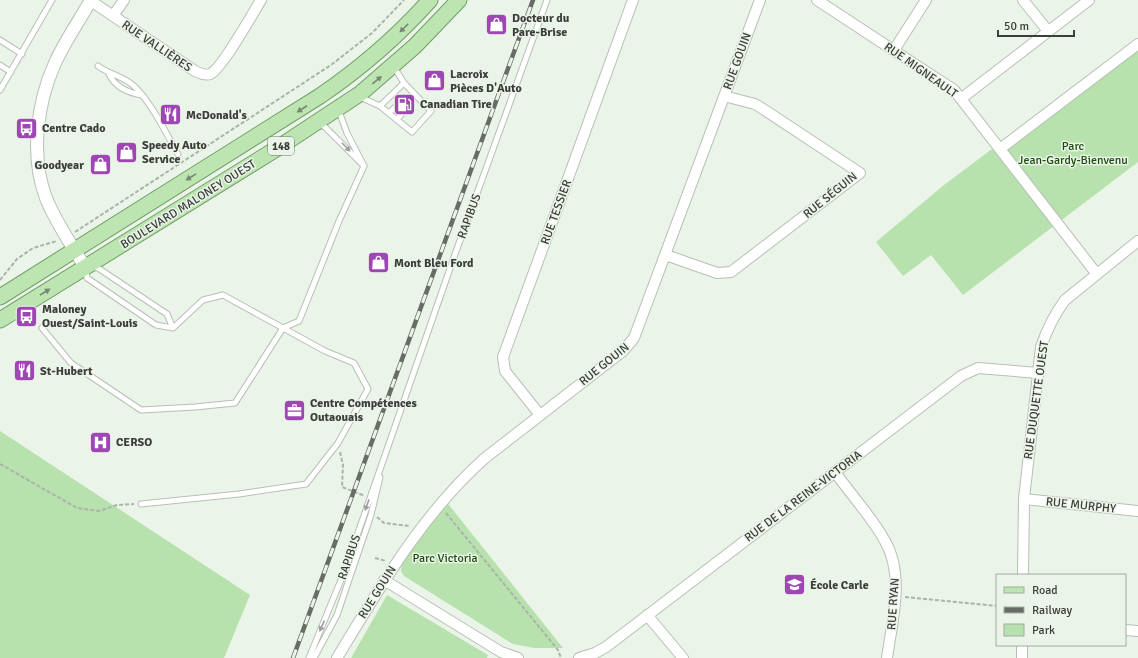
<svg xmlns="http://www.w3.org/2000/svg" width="1138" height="658" font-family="Signika,sans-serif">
	<rect width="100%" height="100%" fill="#ebf4e8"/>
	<path fill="#b7e1ad" d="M1138 44V162L963 295 931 255 903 276 876 242 944 185 996 146Z
		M0 431 250 595 224 658H0Z
		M445 500 563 648H534L513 644 404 576 401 571 403 551Z
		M387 595 488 655 487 658H351Z"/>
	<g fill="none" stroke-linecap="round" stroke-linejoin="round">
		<defs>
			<path id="service" d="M0 40 22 54
				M0 65 11 72
				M98 66C110 75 124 76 135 87 153 105 165 132 178 154
				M109 74C115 87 129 93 142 95
				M0 90 52 0
				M360 97 380 106 412 132 431 111 404 83 394 67
				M380 106 404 83
				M389 113 394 108
				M397 119 401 115
				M318 124 325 127 364 166 347 133 339 111
				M85 267 98 268 167 314 173 328 156 325 87 278Z
				M42 328 71 363 141 410 195 407 235 403 283 328 325 351 354 363 368 389 338 443 306 484 239 494 141 504
				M173 328 203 300 223 295 283 328 299 321 339 221 364 166
				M309 658 345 570 454 257 547 0
				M314 658 337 615 371 515 380 477"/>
			<path id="minor" d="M817 0 954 90 1096 273
				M1023 0 1048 31
				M91 1 195 71C199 73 205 76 210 74 221 70 253 13 261 0
				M113 16 124 0
				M894 50 926 0
				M962 98 1089 0
				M1000 149 1138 44
				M666 255 717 273 731 272 860 173 763 109 755 104 724 96
				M540 415 505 371 503 357 633 0
				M835 472C851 495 872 517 885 541 905 576 892 621 887 658
				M1024 499 1138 511
				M1023 575 1024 499 1041 347C1047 329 1054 315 1065 300L1138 241
				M384 580 501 652 518 658
				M647 615 683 658
				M1125 630 1138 631
				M337 658C380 587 422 514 485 458L623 351 634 338 760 0
				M579 658 595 653 606 647 961 376 978 368 1038 373
				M1022 658V645"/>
			<path id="tertiary" d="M85 267C71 244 56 223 46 198 30 156 37 103 55 63 65 41 79 21 91 0"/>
			<path id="primary" d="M0 297 320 96C361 68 397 37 430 0
				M0 320 276 149 361 93 415 46 459 0"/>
		</defs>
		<use href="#service" stroke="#b7c0b5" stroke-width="7"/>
		<use href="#minor" stroke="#b7c0b5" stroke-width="12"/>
		<use href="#tertiary" stroke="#b7c0b5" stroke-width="14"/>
		<use href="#primary" stroke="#719e66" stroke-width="17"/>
		<path stroke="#acb3aa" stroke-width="2" stroke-dasharray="4 2" stroke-linecap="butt" d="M75 232 331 65 372 33 404 0
			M0 280 17 259 33 248 57 241
			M340 452 343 465 342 487 365 496
			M0 464 77 508 99 511 117 505 134 504
			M446 513 558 650 561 658
			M377 517 384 523 410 526
			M375 558 386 561
			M905 597 997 606"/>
		<use href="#service" stroke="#fff" stroke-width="5"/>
		<use href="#minor" stroke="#fff" stroke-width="10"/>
		<use href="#tertiary" stroke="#fff" stroke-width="12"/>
		<use href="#primary" stroke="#bce5b2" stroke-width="15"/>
		<defs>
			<path id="rail" d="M293 658 533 0"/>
		</defs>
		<use href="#rail" stroke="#686c66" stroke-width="4.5"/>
		<use href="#rail" stroke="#ebf4e8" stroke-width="3" stroke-dasharray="9" stroke-linecap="butt"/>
	</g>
	<defs><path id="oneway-solid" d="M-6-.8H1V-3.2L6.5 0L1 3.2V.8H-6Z"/></defs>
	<g fill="#74896f">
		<use href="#oneway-solid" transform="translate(404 28) rotate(135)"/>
		<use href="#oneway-solid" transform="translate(377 80) rotate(-39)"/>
		<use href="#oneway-solid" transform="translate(302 109) rotate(147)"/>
		<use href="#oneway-solid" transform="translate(191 177) rotate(148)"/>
		<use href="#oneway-solid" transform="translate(45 292) rotate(-32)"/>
	</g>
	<g fill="#9c9e9c">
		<use href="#oneway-solid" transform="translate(346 147) rotate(46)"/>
		<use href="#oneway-solid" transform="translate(367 505) rotate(110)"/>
		<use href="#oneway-solid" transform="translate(322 626) rotate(114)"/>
	</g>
	<defs>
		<symbol id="shop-square" viewBox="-11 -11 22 22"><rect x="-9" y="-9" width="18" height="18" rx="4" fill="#9e46b3" stroke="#ebf4e8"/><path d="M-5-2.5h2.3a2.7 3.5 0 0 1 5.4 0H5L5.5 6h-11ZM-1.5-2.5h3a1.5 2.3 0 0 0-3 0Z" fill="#fff"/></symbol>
		<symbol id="fuel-square" viewBox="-11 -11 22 22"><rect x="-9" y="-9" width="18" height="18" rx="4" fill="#9e46b3" stroke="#ebf4e8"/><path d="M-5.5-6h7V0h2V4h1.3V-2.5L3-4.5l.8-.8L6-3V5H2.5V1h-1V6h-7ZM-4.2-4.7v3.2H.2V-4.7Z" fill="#fff"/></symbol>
		<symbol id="restaurant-square" viewBox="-11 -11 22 22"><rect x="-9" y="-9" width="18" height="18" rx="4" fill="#9e46b3" stroke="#ebf4e8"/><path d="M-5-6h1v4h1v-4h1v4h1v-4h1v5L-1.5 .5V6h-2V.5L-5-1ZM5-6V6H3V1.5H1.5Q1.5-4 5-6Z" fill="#fff"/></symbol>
		<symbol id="bus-square" viewBox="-11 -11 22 22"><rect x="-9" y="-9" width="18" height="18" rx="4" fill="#9e46b3" stroke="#ebf4e8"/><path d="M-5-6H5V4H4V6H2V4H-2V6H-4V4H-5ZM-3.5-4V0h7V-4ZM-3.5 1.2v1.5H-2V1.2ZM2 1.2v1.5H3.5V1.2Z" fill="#fff"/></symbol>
		<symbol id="office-square" viewBox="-11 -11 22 22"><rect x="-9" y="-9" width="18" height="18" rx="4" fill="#9e46b3" stroke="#ebf4e8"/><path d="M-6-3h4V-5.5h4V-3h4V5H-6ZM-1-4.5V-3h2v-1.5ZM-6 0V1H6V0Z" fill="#fff"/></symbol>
		<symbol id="hospital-square" viewBox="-11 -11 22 22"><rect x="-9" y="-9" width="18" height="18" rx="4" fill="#9e46b3" stroke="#ebf4e8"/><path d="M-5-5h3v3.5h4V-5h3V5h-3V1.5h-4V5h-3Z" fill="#fff"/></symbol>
		<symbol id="school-square" viewBox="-11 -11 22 22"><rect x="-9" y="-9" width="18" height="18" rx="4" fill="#9e46b3" stroke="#ebf4e8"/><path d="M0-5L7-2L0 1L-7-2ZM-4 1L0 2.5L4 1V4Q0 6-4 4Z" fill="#fff"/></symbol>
	</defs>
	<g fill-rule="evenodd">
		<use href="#shop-square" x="484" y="12" width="25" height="25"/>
		<use href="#shop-square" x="422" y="68" width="25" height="25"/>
		<use href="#fuel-square" x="392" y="92" width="25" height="25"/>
		<use href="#restaurant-square" x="158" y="102" width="25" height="25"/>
		<use href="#bus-square" x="14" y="116" width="25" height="25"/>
		<use href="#shop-square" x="114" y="140" width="25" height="25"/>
		<use href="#shop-square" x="88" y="152" width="25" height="25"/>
		<use href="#shop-square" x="366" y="250" width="25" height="25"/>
		<use href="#bus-square" x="14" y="304" width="25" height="25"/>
		<use href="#restaurant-square" x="12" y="358" width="25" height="25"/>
		<use href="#office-square" x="282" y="398" width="25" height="25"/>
		<use href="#hospital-square" x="88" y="430" width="25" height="25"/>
		<use href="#school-square" x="782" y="572" width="25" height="25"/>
	</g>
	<g text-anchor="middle" stroke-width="3" stroke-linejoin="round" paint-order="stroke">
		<rect fill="#ebf4e8" stroke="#6f746e" stroke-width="1" x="268" y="137" width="26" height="18" rx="3"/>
		<g font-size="11" font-weight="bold" fill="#3a3d39">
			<text x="281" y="150">148</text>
		</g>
		<g font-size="12" font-weight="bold" fill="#3a3d39" stroke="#ebf4e8" text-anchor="start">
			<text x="512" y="22">Docteur du<tspan x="512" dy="14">Pare-Brise</tspan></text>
			<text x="450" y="78">Lacroix<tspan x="450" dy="14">Pièces D'Auto</tspan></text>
			<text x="420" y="108">Canadian Tire</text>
			<text x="186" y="119">McDonald's</text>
			<text x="42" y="132">Centre Cado</text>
			<text x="142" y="149">Speedy Auto<tspan x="142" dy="14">Service</tspan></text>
			<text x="84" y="169" text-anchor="end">Goodyear</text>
			<text x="394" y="267">Mont Bleu Ford</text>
			<text x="42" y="313">Maloney<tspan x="42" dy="14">Ouest/Saint-Louis</tspan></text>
			<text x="40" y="375">St-Hubert</text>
			<text x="310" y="407">Centre Compétences<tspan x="310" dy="14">Outaouais</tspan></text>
			<text x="116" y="446">CERSO</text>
			<text x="810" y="589">École Carle</text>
		</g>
		<g font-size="12" fill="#3a3d39" stroke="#ebf4e8">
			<text transform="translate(157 46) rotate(34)" y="4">RUE VALLIÈRES</text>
			<text transform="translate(737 61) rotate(-70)" y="4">RUE GOUIN</text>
			<text transform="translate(921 70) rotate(35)" y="4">RUE MIGNEAULT</text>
			<text transform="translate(830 195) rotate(-39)" y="4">RUE SÉGUIN</text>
			<text transform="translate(188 204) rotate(-32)" y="4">BOULEVARD MALONEY OUEST</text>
			<text transform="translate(556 212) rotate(-70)" y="4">RUE TESSIER</text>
			<text transform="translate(469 216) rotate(-70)" y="4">RAPIBUS</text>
			<text transform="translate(604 364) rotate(-39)" y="4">RUE GOUIN</text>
			<text transform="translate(1036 400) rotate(-82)" y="4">RUE DUQUETTE OUEST</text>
			<text transform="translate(803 496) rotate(-37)" y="4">RUE DE LA REINE-VICTORIA</text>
			<text transform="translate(1081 505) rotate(6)" y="4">RUE MURPHY</text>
			<text transform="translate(349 557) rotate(-71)" y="4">RAPIBUS</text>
			<text transform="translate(377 592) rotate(-58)" y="4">RUE GOUIN</text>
			<text transform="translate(893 604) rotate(-86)" y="4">RUE RYAN</text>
		</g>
		<g font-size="12" fill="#1c4c0d" stroke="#ebf4e8">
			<text x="1073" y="150">Parc<tspan x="1073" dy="14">Jean-Gardy-Bienvenu</tspan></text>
			<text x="445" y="562">Parc Victoria</text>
		</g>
	</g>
	<rect x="996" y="574" width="130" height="72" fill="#ebf4e8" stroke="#a4aba2"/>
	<rect x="1004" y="587" width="20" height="6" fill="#bce5b2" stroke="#a4aba2"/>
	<text x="1032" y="594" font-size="12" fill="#3a3d39">Road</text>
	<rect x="1004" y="607" width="20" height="6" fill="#686c66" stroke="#a4aba2"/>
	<text x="1032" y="614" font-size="12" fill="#3a3d39">Railway</text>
	<rect x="1004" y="624" width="20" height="12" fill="#b7e1ad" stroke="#a4aba2"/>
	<text x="1032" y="634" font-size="12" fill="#3a3d39">Park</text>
	<path d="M998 30v6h76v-6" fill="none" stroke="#3a3d39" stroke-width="2"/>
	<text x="1004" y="30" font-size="12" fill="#3a3d39" stroke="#ebf4e8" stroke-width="3" paint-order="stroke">50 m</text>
</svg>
